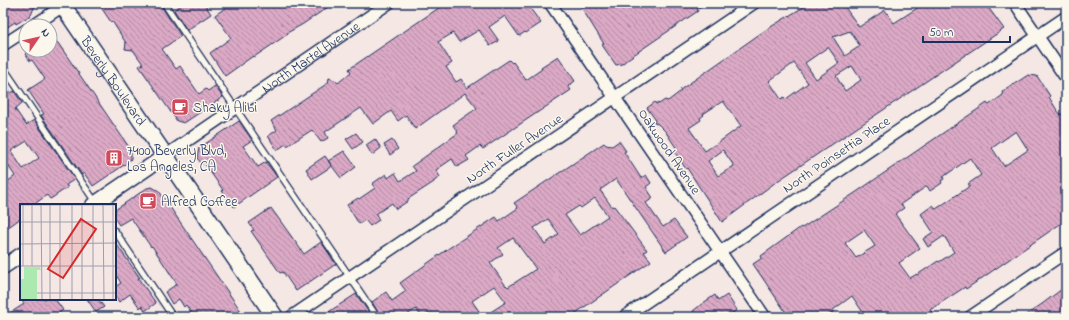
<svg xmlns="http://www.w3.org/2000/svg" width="1069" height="320" font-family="'Indie Flower',sans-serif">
	<defs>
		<pattern id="building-back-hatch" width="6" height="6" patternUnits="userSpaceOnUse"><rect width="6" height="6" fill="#dba9c5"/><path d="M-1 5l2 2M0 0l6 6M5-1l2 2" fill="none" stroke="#b18aa3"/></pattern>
	</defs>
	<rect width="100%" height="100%" fill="#f5e7e4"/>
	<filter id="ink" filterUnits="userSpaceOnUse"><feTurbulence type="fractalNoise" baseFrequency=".025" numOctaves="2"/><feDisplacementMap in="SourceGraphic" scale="8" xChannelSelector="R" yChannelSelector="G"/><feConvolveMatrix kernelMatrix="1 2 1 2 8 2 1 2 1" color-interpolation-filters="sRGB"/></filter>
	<g filter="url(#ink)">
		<path fill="url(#building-back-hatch)" stroke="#1b2f5e" fill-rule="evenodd" d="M3 3H36L31 15 16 24 15 22 3 30Z
			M98 3H159L181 36 162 49 176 69 180 66 199 94 206 89 208 91 215 86 223 97 184 123 177 121 139 66 143 64 133 50 125 49 126 43 112 21 111 22Z
			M184 3H204L211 14 187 30 174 10Z
			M233 3H334L303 24 287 33 288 34 254 57 253 56 225 76 210 53 231 38 215 15Z
			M446 3H526L541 23 526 33 525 32 519 36 505 16 489 27 499 41 490 46 479 30 459 42 453 33 438 42 452 63 446 67 456 82 461 79 467 88 509 60 512 63 513 62 526 80 542 69 541 67 558 56 575 81 568 86 571 90 483 149 480 146 466 156 469 160 457 167 452 159 436 170 440 177 434 181V182L408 199V201L396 209 392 203 376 214 379 220 370 226 365 220 359 224 347 205 358 198 359 199 375 188 372 184 386 174 388 178 395 173 400 181 416 171 412 166 458 133 453 125 477 108 465 93 415 129 406 115 398 121 391 111 373 124 361 108 325 132 328 138 321 142 312 130 287 146 286 144 277 150 268 136 277 130 271 121 328 83 329 78 335 80 338 83 351 72 349 69Z
			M587 3H706L697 9 698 11 629 58 622 64 616 65 602 45 604 44 581 7Z
			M810 3H842L859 27 885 10 894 23 925 3H985L1004 29 776 182 722 222 687 168 686 169 674 151 677 149 665 131 658 124 654 123 655 119 647 108 655 102 656 104 658 103 659 104 665 100 668 101 681 91 680 90 764 31ZM850 31 860 46 845 56 833 37ZM828 47 839 63 816 79 805 63ZM794 63 808 83 786 99 784 97 781 99 769 81ZM852 66 861 80 845 91 836 76ZM723 101 741 126 715 145H714L705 151 689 128 701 120 700 118 704 115 703 114ZM723 150 734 166 718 176 708 161Z
			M50 37 58 43 131 150V159L127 163 93 186 84 173 82 175 41 115 44 114 28 90 45 79 32 60 30 61 25 54 27 52 26 50H50Z
			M1028 75 1037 76 1050 96 1049 97 1055 107 1060 114H1063L1066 118V220L988 274 966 289 965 287 930 310 932 312 925 317H866L852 296 833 310 834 311 826 317H789L753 264 762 258 761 256 801 227 802 228 855 193 987 103 989 105 1003 95 1002 92ZM1016 131 1028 150 1004 166 992 148ZM970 158 981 175 968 184 970 186 936 209 933 205 921 214 933 232 923 239 928 247 944 236 954 252 939 262 938 261 917 275V274L910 278 899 263 920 248 895 214 904 208 901 204 927 186 930 191 942 183 941 181 944 179 943 177ZM864 230 875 246 856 258 845 243Z
			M3 82 11 93 14 91 22 103 15 109 26 125 34 120 75 179 66 185 68 187 52 198 50 199 47 195 33 205H21V218L3 231V185L15 176 3 158ZM27 141 39 158 23 169 11 151Z
			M239 121 252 140 243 146 258 167 266 162 277 177 234 207 233 205H232L222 191 223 190 204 163 202 164 197 158 199 148Z
			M356 133 363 142 353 149 346 139Z
			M375 139 381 148 372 155 366 145Z
			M392 140 398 149 390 155 384 145Z
			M619 141 626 151 624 152 641 178 646 175 651 183 646 187 653 198 646 203 663 227 674 220 687 237 666 252 616 179 600 190 612 207 614 206 647 250 644 252 651 261 570 317H431L429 313 422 317 416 309 404 317H381L372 302 386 292 392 301 406 291 400 283 449 248 496 217 499 221 518 208 514 203 604 143 606 145 612 146ZM595 198 608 216 580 235 565 215 579 206 581 208ZM548 219 559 234 545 244 534 228ZM513 238 536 269 508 287 506 285V286L490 263 503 254 498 248ZM494 286 506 302 483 317 472 301Z
			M344 151 356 167 341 178 328 161Z
			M325 156 332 166 312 179 306 169Z
			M152 187 159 191 245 317H194L186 305 184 307 179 299 172 304 165 292 177 284 152 246 151 247 131 218 119 225 115 219V210L147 188Z
			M271 208 304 254 321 242 336 264 296 291 283 272 280 273 251 231 254 230 249 223Z
			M115 242 140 278H138L156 303 145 311 142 306 140 308 130 294 119 302 115 296V287L121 283 115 273Z
			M1066 286V317H1023L1042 304Z
			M356 294 372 317H321Z
			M715 295 718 301 727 295 737 310 727 317H694L693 311 703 303Z
			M21 299H55L63 310 53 317H4L24 304Z
			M87 299H98L104 307 96 312Z"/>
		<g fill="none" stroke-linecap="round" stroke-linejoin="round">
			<defs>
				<path id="service" d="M164 3 377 317
					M3 67 96 203
					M115 231 173 317"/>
				<g id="minor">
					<path d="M550 3 765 317"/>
					<path d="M1015 3 1066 78"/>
					<path d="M33 26 67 3"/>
					<path d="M3 45 26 30"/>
					<path id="s1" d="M165 156 389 3"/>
					<path d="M291 317 754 3"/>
					<path d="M624 317 1066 17"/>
					<path d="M970 317 1066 252"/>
				</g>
				<path id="tertiary" d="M93 205 165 156
					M3 267 21 255"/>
				<g id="secondary">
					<path id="s2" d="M61 3 275 317"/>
				</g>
			</defs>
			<use href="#service" stroke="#1b2f5e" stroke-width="8"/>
			<use href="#minor" stroke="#1b2f5e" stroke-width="14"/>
			<use href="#tertiary" stroke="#1b2f5e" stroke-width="17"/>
			<use href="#secondary" stroke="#1b2f5e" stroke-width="19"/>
			<use href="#service" stroke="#fbf7ec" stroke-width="5.5"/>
			<use href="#minor" stroke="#fbf7ec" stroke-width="11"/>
			<use href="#tertiary" stroke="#fbf7ec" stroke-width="14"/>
			<use href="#secondary" stroke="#fbf7ec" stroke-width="16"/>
		</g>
	</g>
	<defs>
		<symbol id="cafe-square" viewBox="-11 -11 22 22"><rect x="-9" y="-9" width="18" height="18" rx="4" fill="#d1495b" stroke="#fbf7ec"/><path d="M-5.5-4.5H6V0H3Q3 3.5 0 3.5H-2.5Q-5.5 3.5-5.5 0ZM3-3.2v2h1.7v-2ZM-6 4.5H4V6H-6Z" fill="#fff"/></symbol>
		<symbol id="building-square" viewBox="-11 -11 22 22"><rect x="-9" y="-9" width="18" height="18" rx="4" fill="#d1495b" stroke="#fbf7ec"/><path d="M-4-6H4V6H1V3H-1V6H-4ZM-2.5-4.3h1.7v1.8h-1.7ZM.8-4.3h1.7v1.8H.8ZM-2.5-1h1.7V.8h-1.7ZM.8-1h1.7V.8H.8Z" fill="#fff"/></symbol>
	</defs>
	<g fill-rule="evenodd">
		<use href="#cafe-square" x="170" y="97" width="20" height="20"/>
		<use href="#building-square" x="104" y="148" width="20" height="20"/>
		<use href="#cafe-square" x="138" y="191" width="20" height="20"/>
	</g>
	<g text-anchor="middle" stroke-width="3" stroke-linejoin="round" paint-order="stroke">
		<g font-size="14" fill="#1b2f5e" stroke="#fbf7ec">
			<text dy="5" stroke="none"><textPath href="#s1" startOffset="176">North Martel Avenue</textPath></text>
			<text dy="5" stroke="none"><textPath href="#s2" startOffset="94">Beverly Boulevard</textPath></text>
			<text transform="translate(514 148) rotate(-34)" y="5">North Fuller Avenue</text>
			<text transform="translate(670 151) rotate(56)" y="5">Oakwood Avenue</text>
			<text transform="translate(836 154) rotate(-34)" y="5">North Poinsettia Place</text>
		</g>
		<g font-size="14" fill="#1b2f5e" stroke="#fbf7ec" text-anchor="start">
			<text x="193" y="112">Shaky Alibi</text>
			<text x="127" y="155">7400 Beverly Blvd,<tspan x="127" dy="16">Los Angeles, CA</tspan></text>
			<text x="161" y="206">Alfred Coffee</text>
		</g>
	</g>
	<g transform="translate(20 204)">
		<rect width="96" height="96" fill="#f5e7e4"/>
		<path d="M4 63H20L21 66H17V96H0V75H4Z" fill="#abe9b0"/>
		<path fill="none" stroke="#9e9dae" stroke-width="1" d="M3 0V62M12 0V62M21 0 22 96M30 0V96M40 0V96M52 0V96M62 0V96M73 0V96M83 0 84 96M93 0V96M0 1H96M0 18H96M0 40 96 39M0 62H96M17 89H96"/>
		<path fill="#d62828" fill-opacity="0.15" stroke="#d62828" stroke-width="2" d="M61 15 76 25 43 74 28 65Z"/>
		<rect width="96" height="96" fill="none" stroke="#1b2f5e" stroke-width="2"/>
	</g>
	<rect width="1069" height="320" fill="none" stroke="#fbf7ec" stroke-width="16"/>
	<rect x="8" y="8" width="1053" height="304" fill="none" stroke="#1b2f5e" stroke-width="1.5" filter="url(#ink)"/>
	<g transform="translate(38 38) rotate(56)"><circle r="19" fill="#fbf7ec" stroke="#a1a7b3"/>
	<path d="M0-3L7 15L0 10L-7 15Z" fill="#d1495b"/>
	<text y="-6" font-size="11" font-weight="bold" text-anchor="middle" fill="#1b2f5e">N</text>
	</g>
	<path d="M923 36v6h87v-6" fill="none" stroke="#1b2f5e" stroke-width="2"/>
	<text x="929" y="36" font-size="12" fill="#1b2f5e" stroke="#fbf7ec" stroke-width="3" paint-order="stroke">50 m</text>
</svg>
